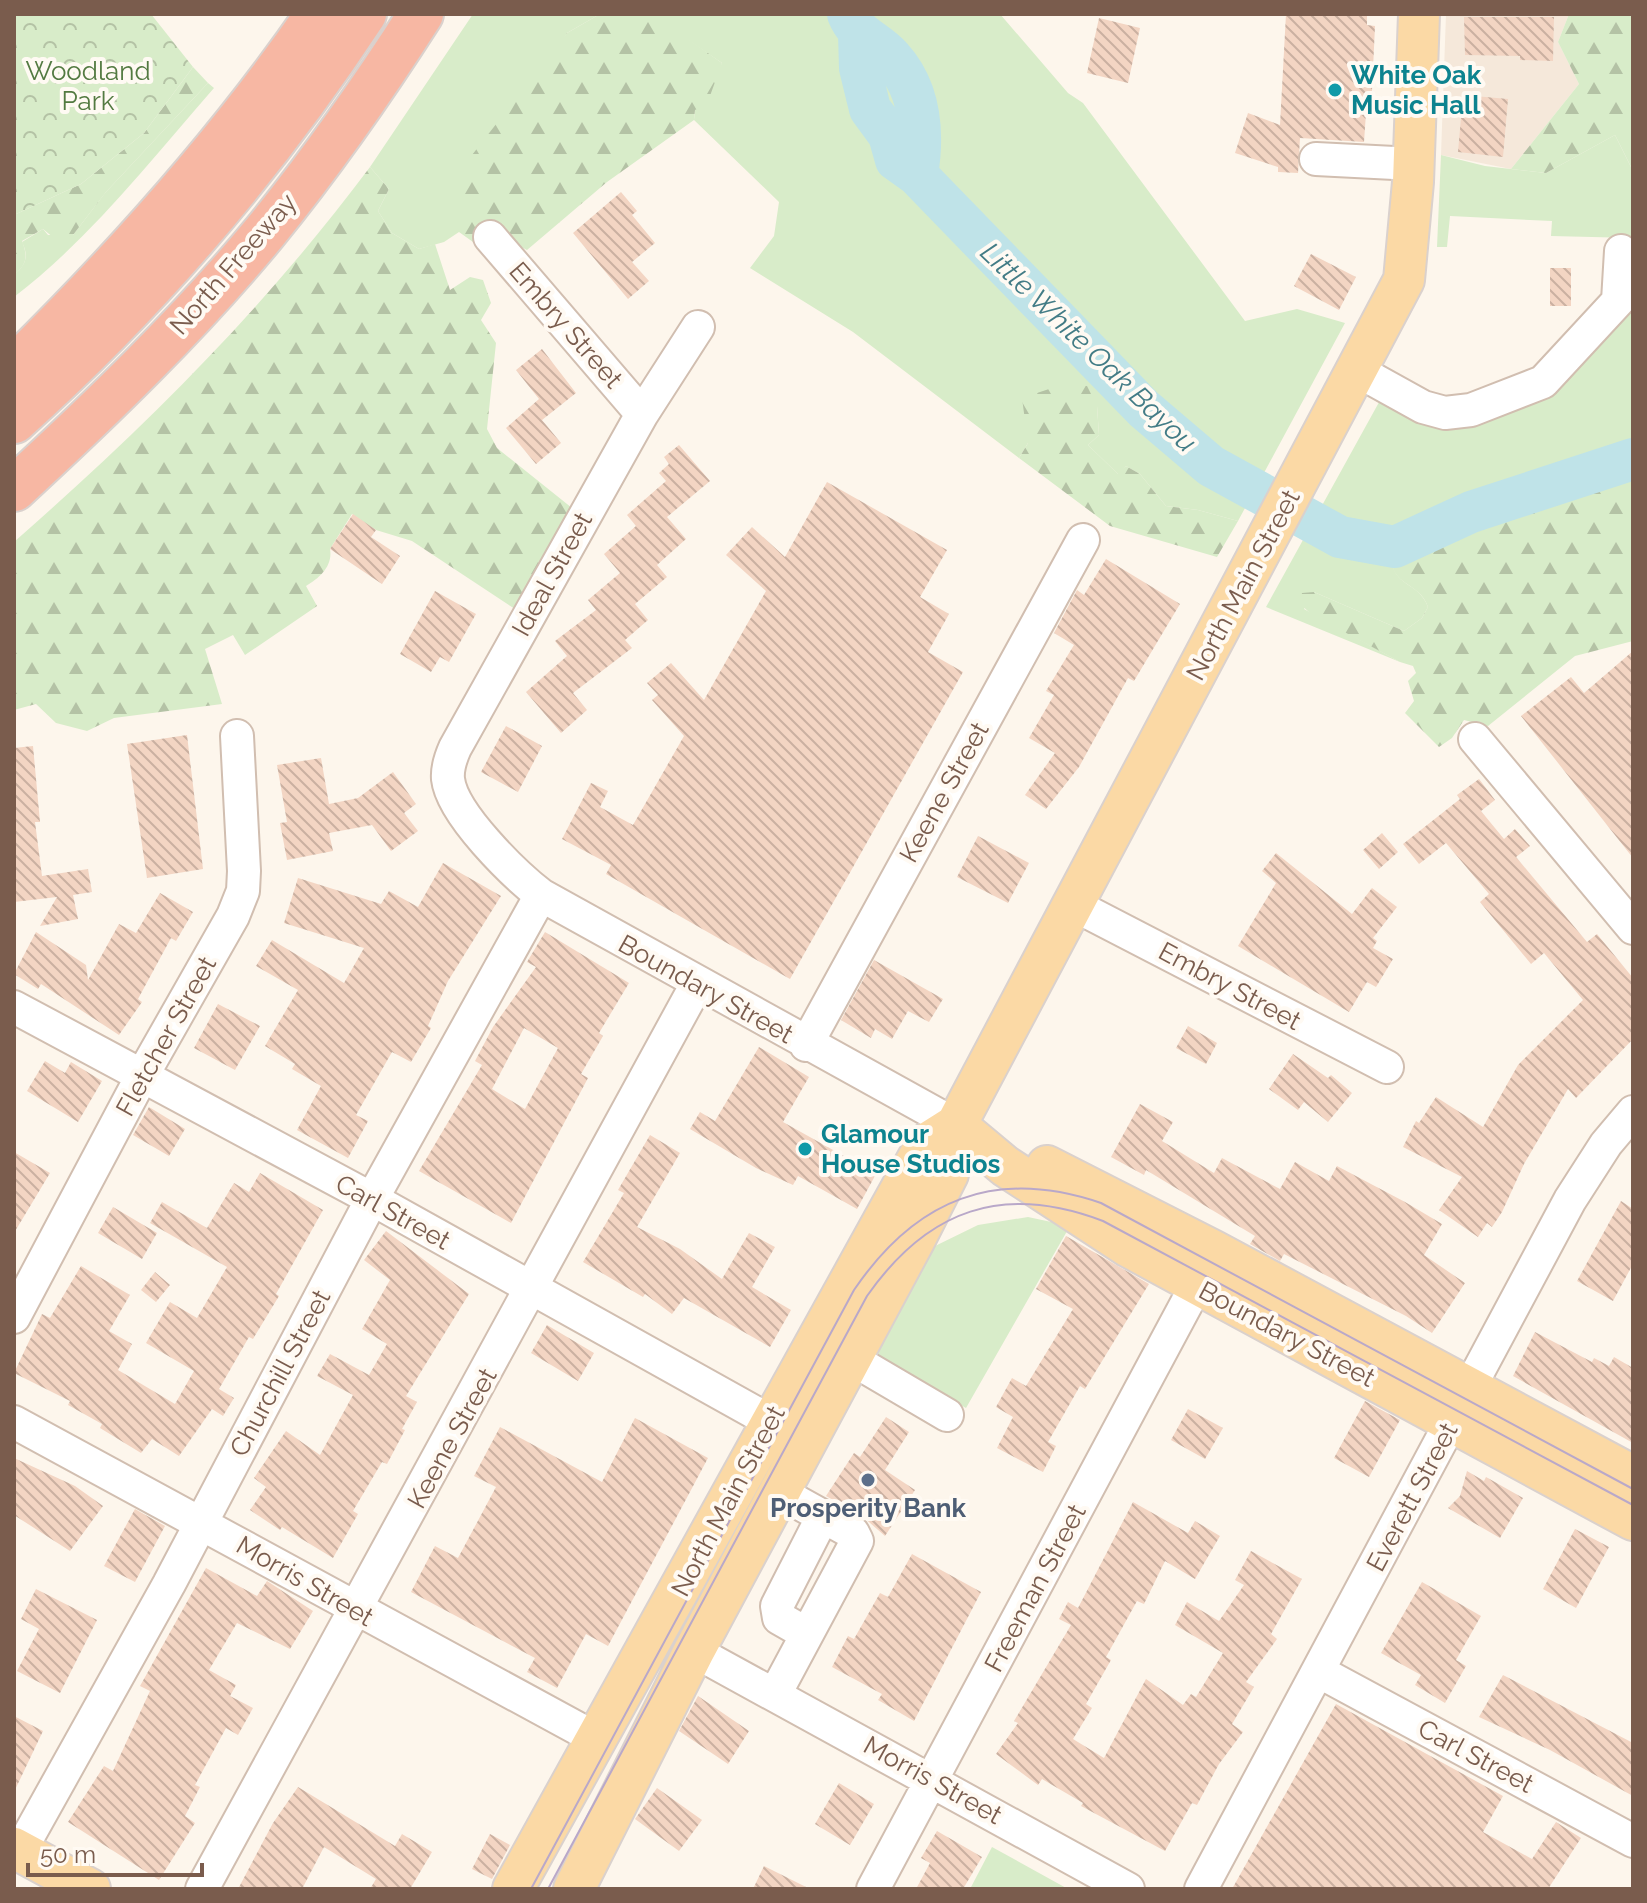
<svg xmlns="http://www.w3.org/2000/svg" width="1647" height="1903" font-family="Raleway,sans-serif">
	<defs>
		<pattern id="forest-firs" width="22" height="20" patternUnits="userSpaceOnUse" patternTransform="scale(2)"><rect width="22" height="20" fill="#d8ecc9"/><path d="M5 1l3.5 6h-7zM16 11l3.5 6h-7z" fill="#b4c2a5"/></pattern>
		<pattern id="park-crowns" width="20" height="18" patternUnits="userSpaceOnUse" patternTransform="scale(2)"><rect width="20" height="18" fill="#d8ecc9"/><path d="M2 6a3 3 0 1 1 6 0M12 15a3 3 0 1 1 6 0" fill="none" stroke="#b4c2a5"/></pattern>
		<pattern id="building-back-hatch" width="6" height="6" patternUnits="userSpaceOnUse" patternTransform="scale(2)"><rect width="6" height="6" fill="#f3d5c3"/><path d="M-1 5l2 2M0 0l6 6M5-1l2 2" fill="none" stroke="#cab0a1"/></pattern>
	</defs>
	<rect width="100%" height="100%" fill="#fdf6ec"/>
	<path fill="#f5e8da" d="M1446 14H1569L1558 42 1579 84 1511 169 1441 155Z"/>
	<path fill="#d8ecc9" d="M473 14H600L567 33 460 217 459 232 444 242 419 249 392 233 378 211 389 189 370 167Z
		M650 14H1000L1068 93 1083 103 1245 321 1297 309 1345 323 1238 521 1198 510 1166 506 1140 474 1126 466 1119 475 1088 445 1099 435 1097 406 1028 443 1019 458 853 332 750 268 774 236 779 202 694 120 695 110 722 63Z
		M208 83 214 88C151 160 90 239 14 297V275C26 265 29 256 22 242L43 229 48 235H73L105 193Z
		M1615 135 1633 171V238L1551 236 1552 221 1450 216 1447 247H1437L1441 155 1485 166 1546 173Z
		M1633 262V464L1611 478 1593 477 1575 489 1561 490 1553 481 1524 490 1513 482 1490 501 1469 506C1462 533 1417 550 1392 549 1388 589 1418 579 1428 607L1422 618 1404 631 1314 592 1304 609 1400 662 1266 607 1383 395 1432 418 1535 392Z
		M1028 1217 1070 1226 966 1408 875 1356 933 1247 978 1225Z
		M992 1847 1068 1889H970Z"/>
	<path fill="url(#forest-firs)" d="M600 14 654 15 722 63 707 104 695 110 694 120 607 182 527 250 491 231 480 247 459 232 458 173 567 33Z
		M1569 14H1633V171L1615 135 1546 173 1511 169 1579 84 1558 42Z
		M193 67 208 83 106 192 73 235 54 238 43 229 22 241C28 256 27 265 14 275V215L81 184 144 133Z
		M370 167 389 189 378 211 392 233 419 249 435 244 450 290 470 277 483 280 491 303 481 320 496 343 487 429 497 448 572 508 518 611 412 541 376 530 352 514 330 549C333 566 320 578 306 586L317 606 245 655 233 635 205 649 222 704 114 718 87 731 56 723 36 704 14 710V542C147 425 264 309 370 167Z
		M1064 384 1087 386 1097 406 1099 435 1088 445 1118 474 1126 466 1140 474 1166 506 1198 510 1238 521 1217 557 1110 526 1019 458 1028 443 1022 398Z
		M1633 464V641L1575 656 1488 726 1464 720 1452 738 1439 747 1405 713 1414 701 1408 681 1416 673 1413 666 1400 662 1311 614 1299 603 1302 593 1314 592 1404 631 1422 618 1428 607C1418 579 1388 589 1391 549 1413 550 1450 536 1464 518 1469 512 1467 507 1474 502L1479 505 1490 501 1513 482 1521 483 1524 490 1541 478 1553 480 1561 490 1575 489 1593 477 1611 478Z"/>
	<path fill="url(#park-crowns)" d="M14 14H151L193 67 144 133 81 184 14 215Z"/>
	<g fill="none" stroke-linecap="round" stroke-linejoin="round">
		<path stroke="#bfe3e8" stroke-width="42" d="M848 14C857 37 876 40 891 57 921 90 924 133 917 175L1144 409 1211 466 1340 537 1395 547 1471 512 1633 459
			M859 34 860 68 870 109 889 135 896 160 917 175"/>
	</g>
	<path fill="url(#building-back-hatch)" fill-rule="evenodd" d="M1286 14H1367V25L1375 26 1371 112 1366 113 1364 142 1300 138 1298 173 1278 172V167L1235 153 1248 113 1280 125Z
		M1464 17H1554L1553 61 1520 60V56L1465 55Z
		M1099 18 1140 28 1128 83 1087 73Z
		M1463 95 1508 99 1503 157 1458 152Z
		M621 192 637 211 632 215 655 243 632 262 649 281 628 299 573 233Z
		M1311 254 1356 277 1339 310 1294 286Z
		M1550 268H1571V306H1550Z
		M542 349 576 393 542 420 561 443 536 464 506 428 539 399 516 370Z
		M679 445 710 481 667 517 686 539 657 565 667 577 635 604 648 620 625 640 632 648 573 693 587 710 561 733 526 692 567 656 555 641 596 610 588 600 620 573 604 554 636 526 627 515 666 481 659 473 669 464 664 457Z
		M827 482 947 550 920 597 949 614 928 652 963 672 790 979 606 874 611 865 562 839 591 783 608 791 600 807 633 825 684 736 652 700 658 695 647 683 671 663 704 700 766 591 726 555 752 527 785 557Z
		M353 514 376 530 371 537 400 556 382 584 330 549Z
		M1106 559 1180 604 1134 681 1128 678 1079 767 1046 809 1025 795 1055 753 1029 738 1054 695 1046 691 1074 645 1054 633 1077 590 1084 595Z
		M435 591 476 614 449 662 440 657 431 672 400 654Z
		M1633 651V858L1521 716 1571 677 1584 693Z
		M506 726 542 746 518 792 481 772Z
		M187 735 203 869 147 878 127 744Z
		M33 746 40 822H35L42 876 88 869 92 892 73 895 78 919 40 926 57 897 14 902V748Z
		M321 758 329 804 358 798 393 772 416 804 404 813 418 831 391 851 372 825 329 833 333 851 287 860 280 823 287 822 277 765Z
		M1479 779 1495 800 1481 811 1504 839 1515 829 1530 846 1516 857 1587 942 1597 934 1633 978V1039L1576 1098 1568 1089 1524 1164 1502 1212 1492 1227 1487 1223 1478 1237 1439 1210 1462 1177 1403 1147 1416 1121 1419 1123 1436 1097 1483 1127 1518 1065 1583 1000 1544 953 1531 964 1480 902 1489 894 1446 843 1419 864 1403 844 1460 799 1457 795Z
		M1382 833 1398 852 1379 869 1363 850Z
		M978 836 1029 863 1008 903 957 877Z
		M1276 853 1352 914 1372 888 1397 907 1373 938 1377 941 1373 948 1393 959 1376 987 1367 982 1349 1012 1238 946 1276 883 1262 871Z
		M443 863 501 896 448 981 428 1026 431 1028 411 1062 392 1052 356 1115 368 1121 348 1158 297 1130 321 1086 292 1069 295 1064 265 1046 298 990 256 966 272 940 344 983 364 948 284 923 298 878 381 904 389 891 418 907Z
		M160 893 193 912 176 941 171 938 138 999 142 1002 119 1035 41 984 38 989 14 974 36 932 86 965 88 980 119 924 136 933Z
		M545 932 629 983 599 1033 603 1036 581 1074 588 1078 511 1223 419 1171 482 1065 475 1061 493 1027 536 967 527 962ZM524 1028 558 1048 525 1109 492 1089Z
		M874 960 943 999 929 1022 908 1011 892 1039 875 1029 871 1038 841 1020Z
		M218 1004 260 1026 235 1070 194 1048Z
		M1188 1026 1217 1043 1206 1064 1176 1048Z
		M759 1047 809 1077 783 1122 876 1174 857 1209 798 1176 793 1185 756 1168 690 1129 700 1112 715 1121Z
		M1293 1054 1328 1078 1331 1075 1352 1093 1328 1122 1304 1102 1298 1110 1269 1089Z
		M45 1061 65 1073 71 1062 102 1081 78 1122 27 1091Z
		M1140 1104 1173 1122 1162 1141 1214 1173 1222 1158 1280 1189 1295 1162 1329 1181 1337 1166 1405 1202 1442 1224 1424 1255 1465 1283 1432 1333 1406 1316 1284 1254 1280 1261 1250 1244 1255 1236 1146 1170 1144 1175 1111 1157Z
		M149 1107 185 1129 169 1156 133 1135Z
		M650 1135 680 1153 637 1227 680 1249 722 1279 749 1233 775 1247 752 1287 791 1310 770 1347 684 1298 672 1314 645 1294 643 1297 583 1262 624 1193 618 1190Z
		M14 1152 50 1173 14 1233Z
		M260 1173 323 1210 276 1294 279 1296 253 1339 249 1337 219 1389 234 1398 223 1416 212 1409 179 1456 152 1439 141 1453 100 1428 102 1424 68 1405 70 1401 14 1373 42 1314 50 1318 81 1266 130 1295 109 1331 132 1344 118 1370 175 1404 194 1371 146 1343 170 1302 197 1318 227 1267 150 1223 162 1202 207 1228 234 1183 249 1192Z
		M1621 1201 1633 1209V1264L1613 1301 1577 1281Z
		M113 1207 157 1233 142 1259 98 1233Z
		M386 1231 469 1294 406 1396 417 1402 402 1429 405 1430 387 1464 382 1462 353 1511 358 1514 333 1558 282 1527 280 1530 250 1510 266 1487 254 1478 286 1431 320 1455 353 1395 317 1376 330 1354 369 1375 387 1344 362 1329 390 1280 364 1260Z
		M1066 1236 1149 1284 1085 1389 1080 1386 1048 1442 1056 1446 1043 1472 997 1448 1013 1417 996 1407 1012 1378 1026 1386 1073 1309 1036 1289Z
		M155 1272 170 1285 156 1302 141 1290Z
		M547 1325 594 1353 578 1381 531 1353Z
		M1535 1332 1592 1362 1594 1358 1609 1366 1614 1357 1633 1368V1443L1513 1376Z
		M1365 1401 1400 1420 1369 1477 1334 1458Z
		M1188 1409 1223 1428 1205 1459 1171 1440Z
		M886 1417 909 1432 885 1470 915 1490 885 1536 862 1516 826 1496 854 1453 860 1457Z
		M635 1418 708 1458 608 1646 586 1634 557 1688 527 1672 535 1658 411 1592 435 1546 458 1558 496 1487 474 1476 500 1427 602 1482Z
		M14 1458 75 1486 103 1506 70 1551 14 1515Z
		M1467 1471 1484 1481 1486 1477 1523 1498 1500 1538 1448 1508 1460 1496Z
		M1133 1502 1188 1533 1195 1521 1220 1536 1195 1579 1165 1561 1144 1604 1137 1601 1106 1657 1111 1660 1086 1704 1092 1708 1073 1739 1104 1758 1146 1679 1183 1705 1191 1694 1196 1697 1223 1653 1175 1625 1187 1602 1219 1621 1244 1585 1235 1580 1251 1551 1302 1579 1271 1634 1277 1639 1246 1682 1254 1687 1232 1724 1243 1732 1219 1764 1197 1805 1192 1803 1165 1851 1081 1806 1083 1803 1042 1779 1038 1785 996 1754 1018 1723 1014 1721 1071 1625 1059 1619 1068 1602 1078 1608Z
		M135 1509 165 1526 135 1582 104 1566Z
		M1575 1529 1609 1547 1576 1608 1543 1589Z
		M912 1554 981 1592 914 1721 878 1700 882 1694 832 1667 848 1636 854 1639 880 1593 888 1597Z
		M206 1568 257 1596 267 1581 313 1611 290 1649 237 1623 209 1670 236 1685 230 1696 253 1708 238 1735 226 1728 195 1785 200 1787 185 1816 195 1823 159 1880 68 1822 104 1766 113 1771 150 1691 140 1686Z
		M1422 1582 1481 1616 1456 1660 1466 1666 1445 1703 1415 1685 1421 1675 1381 1653Z
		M36 1589 97 1620 60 1693 17 1671 39 1629 21 1619Z
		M1503 1675 1633 1743V1796L1550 1750 1479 1717Z
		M698 1696 749 1731 728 1764 679 1731Z
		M1336 1704 1503 1796 1483 1832 1532 1859 1556 1822 1581 1838 1548 1889H1232Z
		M14 1716 43 1731 14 1792Z
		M839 1783 874 1804 850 1845 815 1824Z
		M298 1787 395 1846 402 1834 432 1852 410 1889H370L376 1879 324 1847 302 1889H238L273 1823Z
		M657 1788 702 1820 679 1851 635 1819Z
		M937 1831 982 1857 963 1889H916L930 1863 921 1858Z
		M490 1834 510 1845 492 1879 472 1869Z
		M764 1866 810 1889H753Z"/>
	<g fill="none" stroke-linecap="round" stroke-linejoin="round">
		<defs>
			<path id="minor" d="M1316 159 1414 164
				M490 237 642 414
				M698 327 642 414 455 748C451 757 447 768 448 779 452 814 514 874 541 895L956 1125
				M1358 371 1423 407 1445 413 1471 410 1543 382 1618 301 1621 251
				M1475 739 1633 928
				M1074 905 1387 1067
				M14 1007 372 1199 770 1421
				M806 1045 1083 540
				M14 1317 142 1076 233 916 243 891 244 871 237 736
				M850 1358 947 1415
				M14 1422 597 1739
				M807 1634 779 1618 777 1606 823 1516
				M694 1651 1128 1889
				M1318 1671 1633 1841
				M775 1694 857 1541 853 1533 779 1492
				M20 1851 169 1584 372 1199 541 895
				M202 1889 697 984
				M873 1889 1196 1286
				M1201 1889 1570 1200 1606 1144 1633 1112"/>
			<path id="major" d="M956 1125 1005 1166 1129 1247 1633 1520
				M1047 1166 1214 1251 1633 1476
				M14 1848 90 1889
				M513 1889 926 1144 956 1125
				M574 1889 694 1651 915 1239 948 1174 956 1125 1404 280 1413 182 1419 14"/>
			<path id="highway" d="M14 368C126 258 229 143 318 14
				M14 421C148 301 265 164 364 14
				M14 489C102 408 189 324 265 232 322 162 373 89 421 14"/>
		</defs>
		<use href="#minor" stroke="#d1beb0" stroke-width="36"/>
		<use href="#major" stroke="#dad1cd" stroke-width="44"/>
		<use href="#highway" stroke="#dad1cd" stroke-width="48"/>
		<use href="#minor" stroke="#fff" stroke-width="32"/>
		<use href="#major" stroke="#fbd9a5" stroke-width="40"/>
		<use href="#highway" stroke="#f7b7a3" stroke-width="44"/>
		<path stroke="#b9a8c9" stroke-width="2" d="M531 1889 854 1290C916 1199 995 1167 1101 1203L1633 1489
			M548 1889 867 1296C928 1209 1003 1183 1103 1221L1633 1505"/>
	</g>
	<g fill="#0f9aa8" stroke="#fffaf3" stroke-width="3">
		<circle cx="1335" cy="90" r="8"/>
		<circle cx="805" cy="1149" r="8"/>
	</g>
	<circle fill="#5c6f8a" stroke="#fffaf3" stroke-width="3" cx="868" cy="1480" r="8"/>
	<g text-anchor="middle" stroke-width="8" stroke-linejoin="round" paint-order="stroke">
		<g font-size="26" fill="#537a41" stroke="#fffaf3">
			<text x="88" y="80">Woodland<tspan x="88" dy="30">Park</tspan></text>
		</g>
		<g font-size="26" font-weight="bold" fill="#0d838f" stroke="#fffaf3" text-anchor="start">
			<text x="1351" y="84">White Oak<tspan x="1351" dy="30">Music Hall</tspan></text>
			<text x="821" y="1143">Glamour<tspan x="821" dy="30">House Studios</tspan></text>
		</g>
		<g font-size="26" fill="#7a5c4d" stroke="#fffaf3">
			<text transform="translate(233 264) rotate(-49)" y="9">North Freeway</text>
			<text transform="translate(566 325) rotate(49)" y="9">Embry Street</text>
			<text transform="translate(552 574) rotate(-61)" y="9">Ideal Street</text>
			<text transform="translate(1243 585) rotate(-62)" y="9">North Main Street</text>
			<text transform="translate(944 792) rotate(-61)" y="9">Keene Street</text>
			<text transform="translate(1230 986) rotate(28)" y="9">Embry Street</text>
			<text transform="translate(706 989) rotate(29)" y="9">Boundary Street</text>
			<text transform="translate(166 1036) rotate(-61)" y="9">Fletcher Street</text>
			<text transform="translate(393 1212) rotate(29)" y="9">Carl Street</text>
			<text transform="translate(1287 1334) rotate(28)" y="9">Boundary Street</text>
			<text transform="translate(280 1373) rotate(-62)" y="9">Churchill Street</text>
			<text transform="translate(452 1438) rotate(-61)" y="9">Keene Street</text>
			<text transform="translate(1412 1497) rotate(-62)" y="9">Everett Street</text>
			<text transform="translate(728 1501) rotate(-62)" y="9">North Main Street</text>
			<text transform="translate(305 1581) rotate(30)" y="9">Morris Street</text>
			<text transform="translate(1035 1588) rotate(-62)" y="9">Freeman Street</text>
			<text transform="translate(1476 1756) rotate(28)" y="9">Carl Street</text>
			<text transform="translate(933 1780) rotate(29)" y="9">Morris Street</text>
		</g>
		<g font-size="26" font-weight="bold" fill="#4e5e75" stroke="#fffaf3">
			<text x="868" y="1517">Prosperity Bank</text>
		</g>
		<g font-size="28" font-style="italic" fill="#437c86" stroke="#fffaf3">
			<text transform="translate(1089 347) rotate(44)" y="10">Little White Oak Bayou</text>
		</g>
	</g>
	<rect width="1647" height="1903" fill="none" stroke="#7a5c4d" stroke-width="32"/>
	<path d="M28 1863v12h174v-12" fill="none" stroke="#7a5c4d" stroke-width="4"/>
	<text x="40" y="1863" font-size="24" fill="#7a5c4d" stroke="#fffaf3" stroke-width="6" paint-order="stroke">50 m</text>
</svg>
